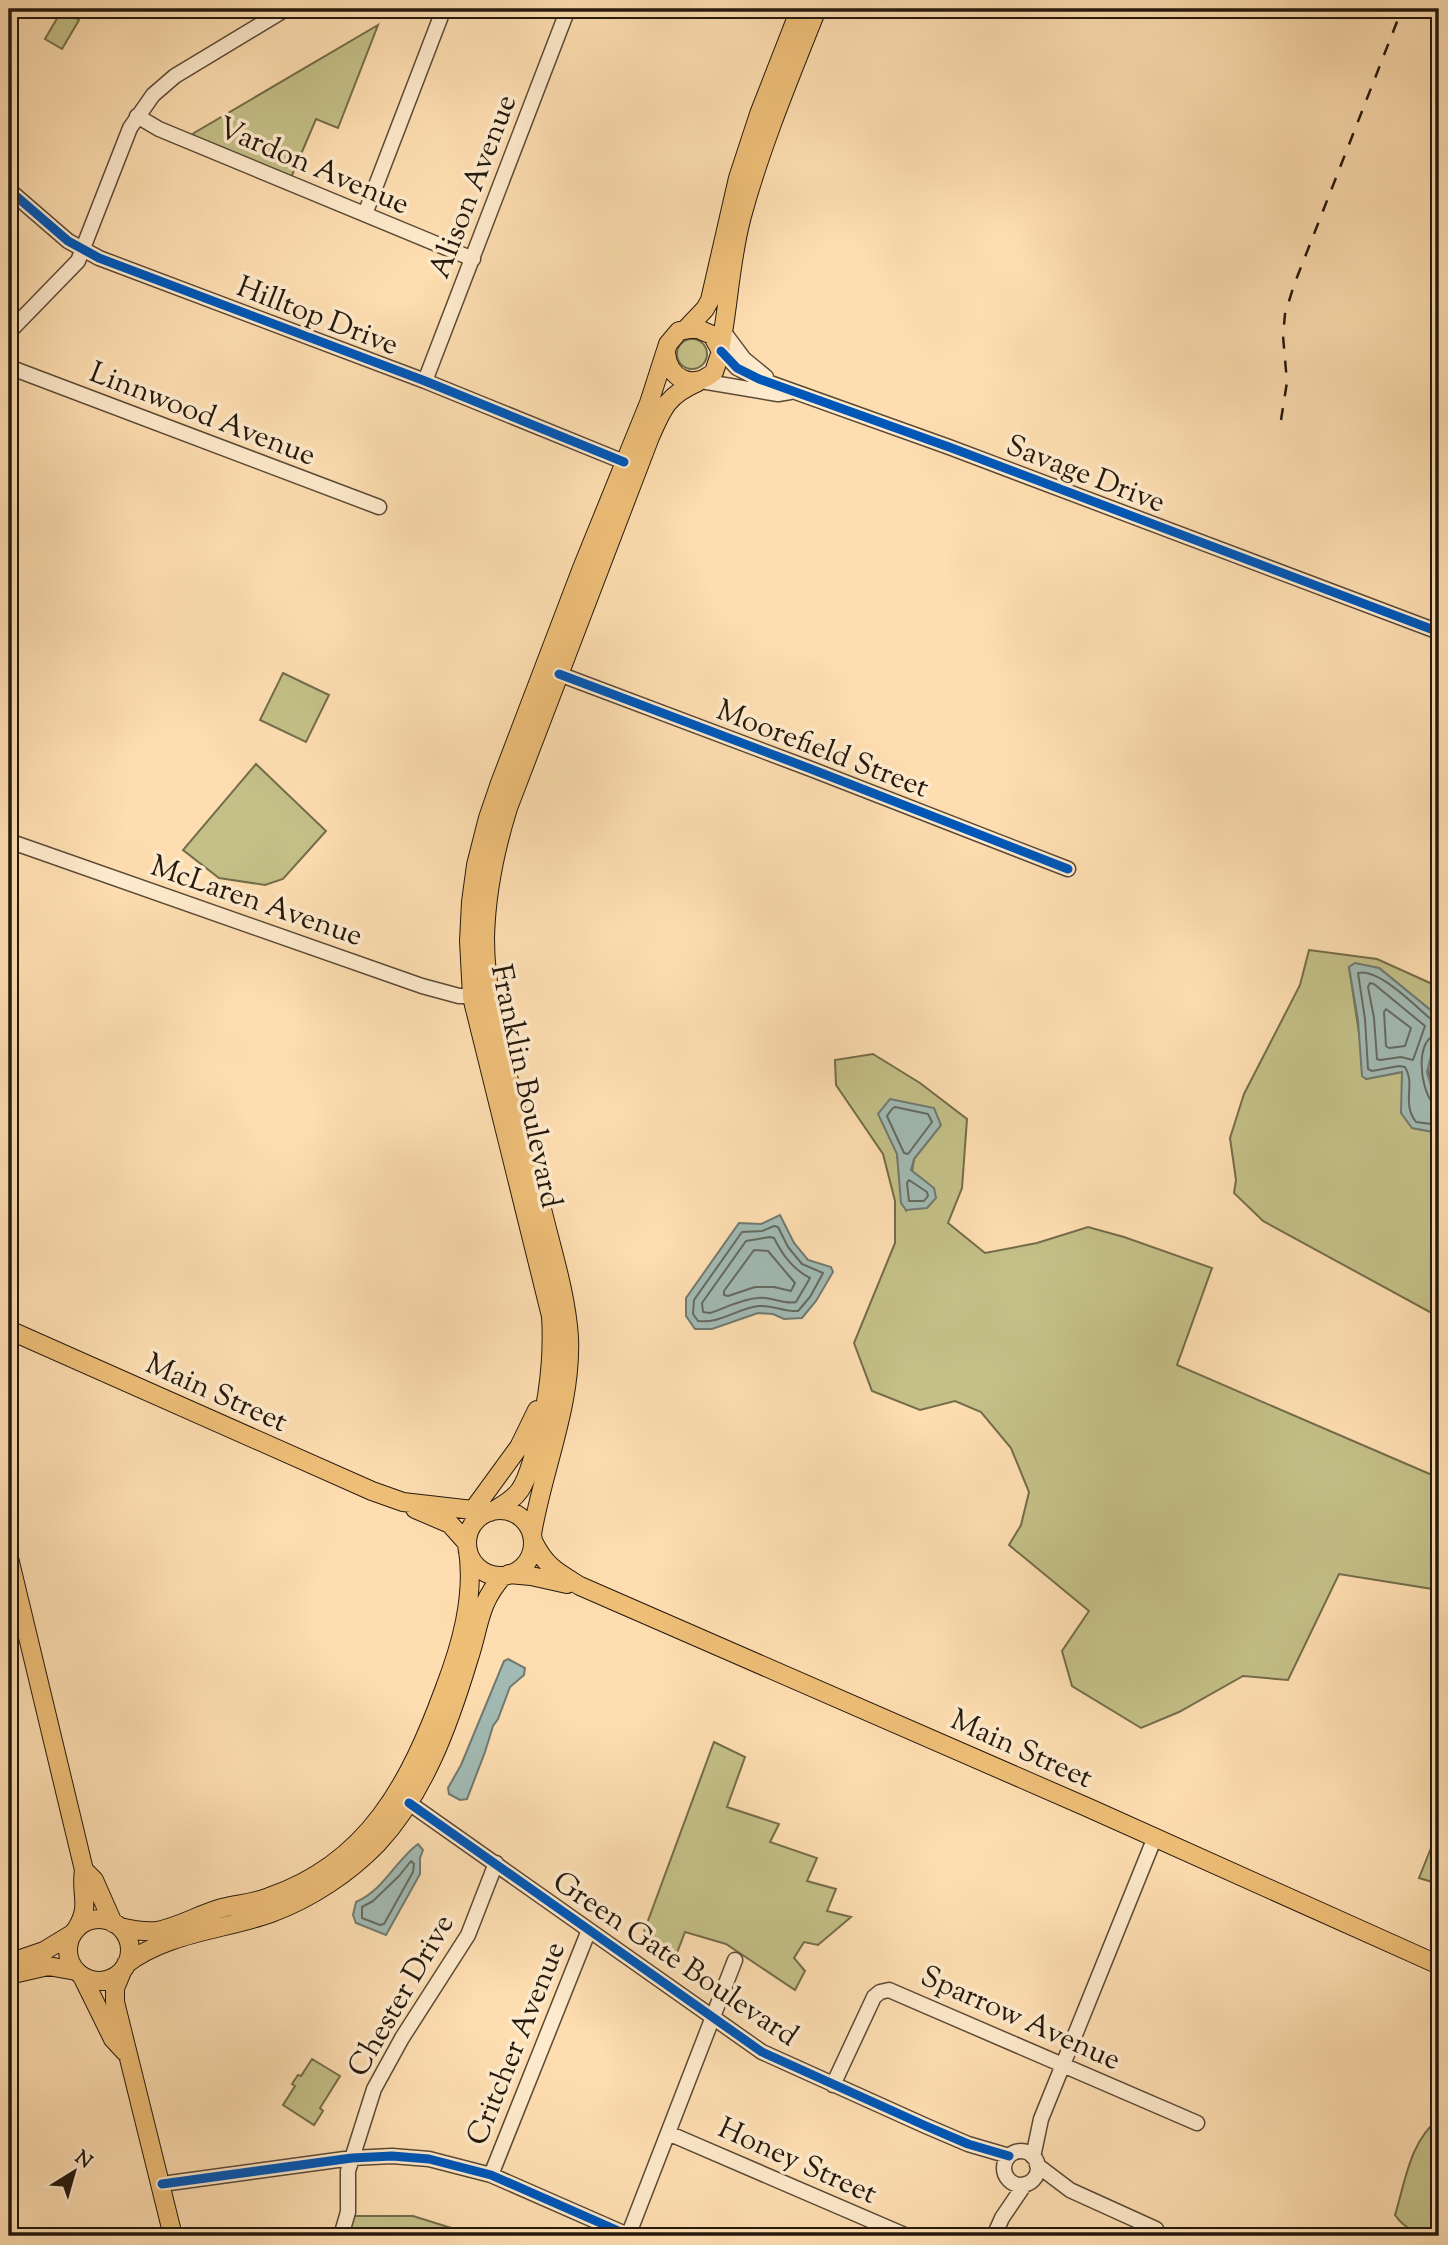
<svg xmlns="http://www.w3.org/2000/svg" width="1448" height="2245" font-family="'Sorts Mill Goudy',serif">
	<rect width="100%" height="100%" fill="#fedeb1"/>
	<filter id="stains"><feTurbulence type="fractalNoise" baseFrequency=".00286" numOctaves="4"/><feColorMatrix values="0 0 0 0 .2 0 0 0 0 .09 0 0 0 0 .02 0 0 0 .5 -.17"/></filter>
	<radialGradient id="worn" r=".72"><stop offset=".6" stop-color="#630" stop-opacity="0"/><stop offset="1" stop-color="#630" stop-opacity=".3"/></radialGradient>
	<path fill="#c4c088" stroke="#746c4a" stroke-width="2" fill-rule="evenodd" d="M62 10 79 20 62 49 45 39Z
		M378 25 338 128 316 119 290 180 186 142 194 133Z
		M677 354a15 15 0 1 1 30 0a15 15 0 1 1-30 0Z
		M283 673 329 695 306 742 260 720Z
		M256 764 326 831 283 879 265 885 219 878 183 850Z
		M1309 950 1377 959 1439 987V1017L1379 968 1349 967 1366 1079 1402 1072 1412 1128 1439 1133V1317L1263 1221 1234 1193 1236 1180 1230 1138 1244 1094 1300 985Z
		M1439 1038V1100C1426 1082 1424 1056 1439 1038Z
		M873 1054 920 1083 967 1119 962 1188 948 1223 985 1253 1037 1243 1088 1227 1124 1237 1212 1268 1177 1365 1439 1478V1590L1339 1574 1288 1680 1243 1676 1179 1712 1141 1728 1072 1686 1062 1651 1089 1611 1009 1545 1021 1525 1029 1492 1011 1448 981 1412 955 1401 920 1410 872 1391 854 1343 895 1243V1201L883 1154 836 1085 835 1060ZM941 1125 914 1159 906 1210 902 1203 897 1154Z
		M714 1742 745 1757 727 1807 779 1824 770 1842 817 1858 807 1881 836 1889 827 1911 851 1917 818 1945 804 1942 794 1958 805 1971 795 1990 726 1944 685 1932 672 1966 639 1945Z
		M1439 1828V1884L1419 1878Z
		M312 2059 340 2076 320 2108 323 2111 314 2125 283 2105 295 2086 292 2084 298 2075 301 2076Z
		M1439 2119V2236C1421 2236 1406 2231 1395 2215 1405 2183 1410 2140 1439 2119Z
		M353 2216H413L477 2236H348Z"/>
	<path fill="#a2bbb4" stroke="#707a71" stroke-width="2" d="M1355 963 1379 968 1439 1017V1038L1434 1044 1427 1072 1432 1089 1439 1100V1133L1412 1128 1401 1113 1402 1072 1366 1079 1362 1076 1358 1020 1349 967Z
		M890 1099 934 1108 941 1125 914 1159 911 1170 934 1188 936 1198 927 1208 906 1210 901 1203 897 1154 878 1114Z
		M780 1215 794 1243 808 1260 831 1267 833 1272 816 1301 802 1318 784 1319 773 1314 758 1313 712 1329H695L686 1316V1298L739 1223 761 1224Z
		M508 1659 525 1668 524 1675 510 1687 498 1719 493 1726 485 1752 467 1799 460 1800 449 1794 448 1788 461 1765 504 1661Z
		M418 1844 423 1850 420 1858V1874L386 1935 356 1923 353 1915 356 1902C384 1890 395 1861 418 1844Z"/>
	<g fill="none" stroke-linecap="round" stroke-linejoin="round">
		<path stroke="#646a60" stroke-width="2" d="M1370 983 1374 984 1425 1026 1413 1060 1401 1057 1380 1060 1377 1059 1374 1018 1368 987Z
			M1386 1009 1411 1028 1405 1046 1389 1048 1386 1046 1384 1012Z
			M1439 1022 1432 1020C1416 1007 1378 967 1358 973L1365 1019 1368 1069 1372 1071 1399 1066 1405 1067C1416 1084 1401 1103 1416 1122L1439 1125
			M1439 1034C1414 1037 1420 1087 1432 1102L1439 1103
			M895 1107 928 1114 932 1122 908 1154 904 1153 887 1116 892 1109Z
			M909 1180 927 1192 928 1196 924 1201H909L907 1183Z
			M774 1226 778 1227 788 1247 802 1264 823 1273 810 1297 798 1311C784 1312 773 1305 759 1306 738 1308 720 1324 698 1321L693 1314 694 1300 742 1232 762 1231Z
			M770 1237 774 1238C783 1256 793 1269 810 1278L796 1302C784 1305 771 1296 758 1298 742 1299 725 1308 710 1313L703 1312 702 1303 746 1241Z
			M754 1250 768 1251 795 1283 791 1291 774 1287H755L728 1296 724 1295V1291Z
			M411 1861 414 1864 413 1872 384 1924 380 1925 362 1918V1907L373 1901 399 1876Z"/>
		<defs>
			<path id="minor" d="M137 116 159 129 473 259
				M9 190 68 241 99 258 425 381 624 462
				M365 214 441 16V9
				M723 331 744 359 766 377
				M9 332 78 261 130 128 153 95 175 76 286 9
				M721 351 737 368 759 379 949 447 1439 632
				M9 367 379 507
				M425 381 568 9
				M701 381 778 394 790 392
				M559 674 811 769 1068 869
				M9 841 422 986 459 996H482
				M409 1803 762 2052 926 2126 968 2144 1009 2156
				M833 2085 874 1997 880 1992 889 1990 1197 2123
				M668 2133 907 2236
				M1004 2168a17 17 0 1 1 34 0a17 17 0 1 1-34 0Z
				M1033 2157 1041 2119 1155 1837
				M1037 2165 1070 2190 1156 2229
				M491 2175 589 1930
				M162 2184 352 2158 392 2156 429 2159 491 2175 630 2236
				M341 2236 348 2212V2171L374 2089 402 2038 468 1935 496 1863
				M628 2236 735 1960
				M994 2236 1002 2218 1025 2184"/>
			<path id="major" d="M687 328 705 309 710 300 738 178 759 114 800 9
				M720 349C729 305 730 260 742 216 761 146 790 77 817 9
				M9 1330 372 1491 403 1502 490 1512
				M415 1509 450 1524 467 1543
				M473 1510 519 1447 537 1410
				M495 1510C505 1504 514 1499 520 1490 527 1480 530 1467 534 1455 547 1409 554 1364 551 1316L472 997 469 941 471 902 476 865 488 818 500 783 582 568 649 403 668 344 679 331 696 328 712 335 721 351 714 372C693 390 669 380 666 353
				M467 1543a33 33 0 1 1 66 0a33 33 0 1 1-66 0Z
				M532 1534C543 1468 572 1405 569 1337 566 1294 553 1254 543 1213 532 1170 521 1127 510 1084 497 1036 485 988 485 938 486 894 495 850 508 808L650 437C663 407 668 395 698 382
				M533 1541C546 1567 557 1572 580 1586L1089 1808 1439 1965
				M9 1558 84 1870C80 1894 91 1905 77 1928
				M509 1574 531 1576 567 1584
				M84 1870 94 1880 113 1923
				M68 1950a31 31 0 1 1 62 0a31 31 0 1 1-62 0Z
				M120 1927C132 1930 144 1932 157 1931 179 1927 200 1914 222 1908 237 1904 254 1903 269 1897 369 1863 410 1782 444 1690 461 1646 475 1597 468 1550
				M9 1963 44 1951 72 1934
				M126 1964C168 1932 224 1930 271 1913 310 1899 349 1873 378 1843 425 1792 449 1724 469 1658 480 1625 478 1604 503 1576
				M123 1969 115 1988V2002L173 2236
				M9 1975 48 1966 76 1971
				M82 1976 113 2039 125 2052"/>
		</defs>
		<use href="#minor" stroke="#5b4a36" stroke-width="17"/>
		<use href="#major" stroke="#25190d" stroke-width="20"/>
		<use href="#minor" stroke="#feeacc" stroke-width="14"/>
		<use href="#major" stroke="#efbf78" stroke-width="18"/>
		<path stroke="#25190d" stroke-width="2.5" stroke-dasharray="12 12" stroke-linecap="butt" d="M1281 420 1287 382 1283 336 1285 314 1294 285 1402 9"/>
		<defs>
			<path id="cycleway" d="M9 190 68 241 99 258 425 381 624 462
				M721 351 737 368 759 379 949 447 1439 632
				M559 674 811 769 1068 869
				M409 1803 762 2052 926 2126 968 2144 1009 2156
				M162 2184 352 2158 392 2156 429 2159 491 2175 630 2236"/>
		</defs>
		<use href="#cycleway" stroke="#feeacc" stroke-width="13"/>
		<use href="#cycleway" stroke="#0057b8" stroke-width="9"/>
	</g>
	<g text-anchor="middle" stroke-width="7" stroke-linejoin="round" paint-order="stroke">
		<g font-size="30" fill="#25190d" stroke="#feeacc">
			<text transform="translate(314 165) rotate(23)" y="10">Vardon Avenue</text>
			<text transform="translate(472 186) rotate(-69)" y="10">Alison Avenue</text>
			<text transform="translate(318 315) rotate(21)" y="10">Hilltop Drive</text>
			<text transform="translate(203 413) rotate(21)" y="10">Linnwood Avenue</text>
			<text transform="translate(1086 473) rotate(21)" y="10">Savage Drive</text>
			<text transform="translate(823 748) rotate(21)" y="10">Moorefield Street</text>
			<text transform="translate(257 900) rotate(19)" y="10">McLaren Avenue</text>
			<text transform="translate(527 1086) rotate(78)" y="10">Franklin Boulevard</text>
			<text transform="translate(217 1392) rotate(24)" y="10">Main Street</text>
			<text transform="translate(1022 1748) rotate(24)" y="10">Main Street</text>
			<text transform="translate(676 1958) rotate(34)" y="10">Green Gate Boulevard</text>
			<text transform="translate(400 1995) rotate(-60)" y="10">Chester Drive</text>
			<text transform="translate(1021 2017) rotate(24)" y="10">Sparrow Avenue</text>
			<text transform="translate(515 2043) rotate(-68)" y="10">Critcher Avenue</text>
			<text transform="translate(798 2160) rotate(24)" y="10">Honey Street</text>
		</g>
	</g>
	<rect width="1448" height="2245" fill="none" stroke="#fedeb1" stroke-width="35"/>
	<rect x="10" y="10" width="1427" height="2224" fill="none" stroke="#25190d" stroke-width="3.5"/>
	<rect x="18" y="18" width="1413" height="2210" fill="none" stroke="#25190d" stroke-width="2"/>
	<g transform="translate(74 2172) rotate(37)" stroke="#feeacc" stroke-width="5" paint-order="stroke">
	<path d="M0-5L12 26L0 18L-12 26Z" fill="#25190d"/>
	<text y="-10" font-size="19" font-weight="bold" text-anchor="middle" fill="#25190d">N</text>
	</g>
	<rect width="100%" height="100%" filter="url(#stains)"/>
	<rect width="100%" height="100%" fill="url(#worn)"/>
</svg>
